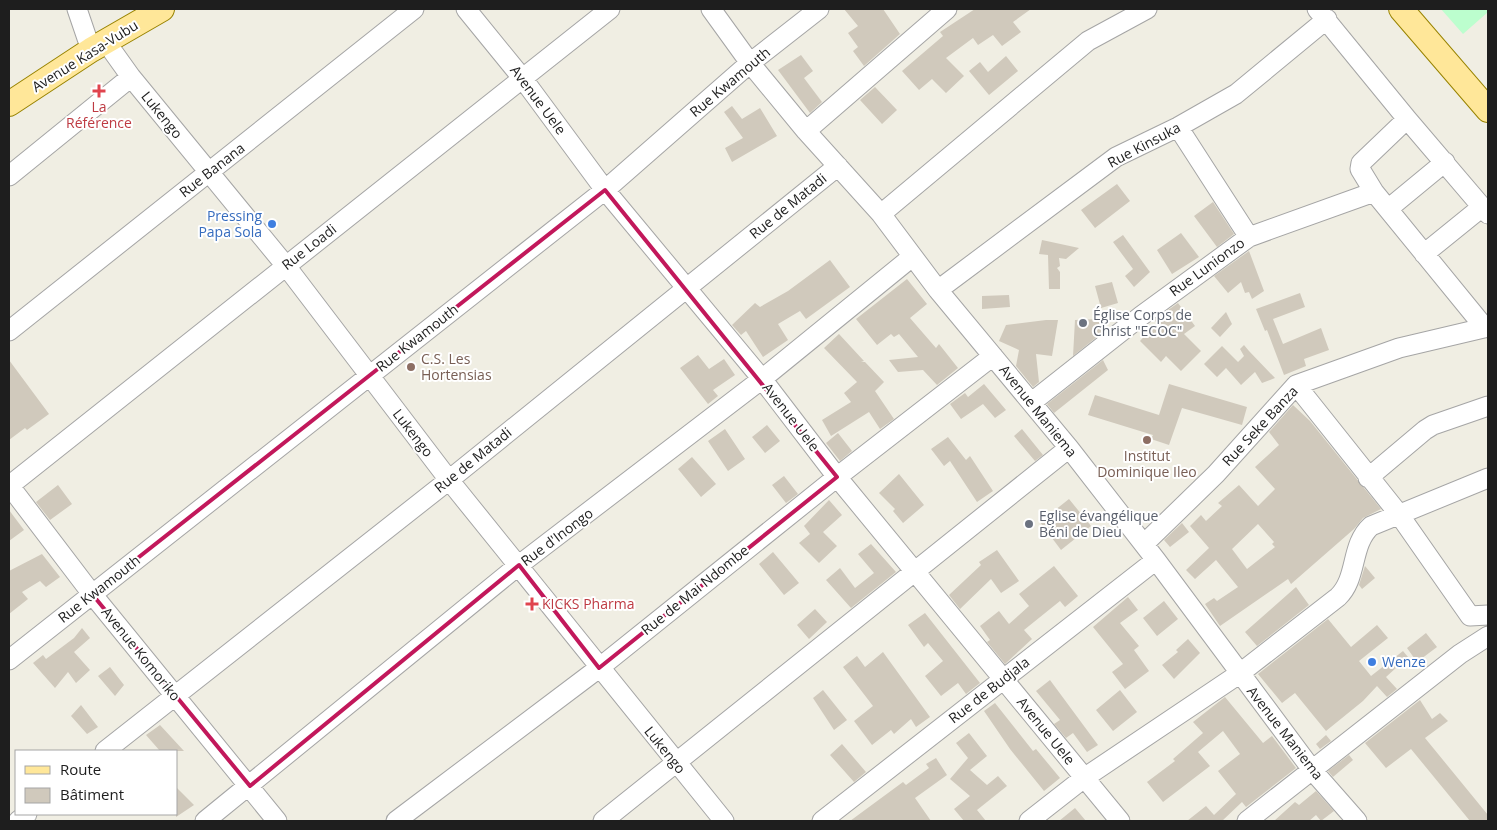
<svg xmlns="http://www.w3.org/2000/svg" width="1497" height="830" font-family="'Open Sans',sans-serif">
	<rect width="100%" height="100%" fill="#f0eee3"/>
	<path fill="#bcfece" d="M1441 9H1488V12L1463 34Z"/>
	<path fill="#d0c9bc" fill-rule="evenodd" d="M844 9H883L900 34 864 66 853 51 858 47 848 33 858 26Z
		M975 9H1031L1013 22 1021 32 1002 46 993 35 978 45 973 38 946 58 964 76 946 93 932 79 919 90 902 71 943 36 940 32Z
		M801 55 813 71 804 78 822 102 810 113 778 70Z
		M1006 56 1018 71 989 95 969 71 980 62 988 72Z
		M875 87 897 110 882 124 860 100Z
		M732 106 742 119 760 108 777 136 732 162 725 148 743 138 724 112Z
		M1117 184 1130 201 1095 228 1081 210Z
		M1213 202 1234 234 1217 247 1194 216Z
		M1181 233 1199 257 1172 274 1157 250Z
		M1123 235 1150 272 1134 287 1125 276 1133 269 1113 242Z
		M1042 240 1079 248 1066 259 1059 258 1060 266 1057 268 1060 272V289H1049L1048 255 1039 254Z
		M1249 251 1264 291 1252 299 1249 292 1245 293 1241 282 1228 293 1214 276Z
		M830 260 850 287 806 319 800 311 778 324 788 340 763 357 746 331 741 335 732 325 755 303 760 307 788 291Z
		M907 279 927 304 910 318 936 348 939 344 958 368 937 385 923 370 898 372 889 360 918 357 899 334 894 337 891 334 877 345 856 319Z
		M1112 282 1118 303 1101 308 1095 286Z
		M1300 293 1305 307 1273 319 1283 344 1321 328 1329 350 1304 359 1306 366 1284 375 1267 330 1265 331 1256 309Z
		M1009 295 1010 307 982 309V296Z
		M1178 303 1195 326 1184 334 1201 351 1181 371 1166 356 1161 362 1140 341 1157 323 1154 320Z
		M1226 312 1232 324 1220 337 1211 328Z
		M1099 319 1103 332 1073 356 1075 320Z
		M1046 320H1058L1052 356 1036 354 1039 382 1033 387 1016 366 1019 350 999 341 1006 325Z
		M839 334 864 361 861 362H865L884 382 875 391 894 419 880 429 869 412 831 436 822 420 851 402 844 393 857 382 824 348Z
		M1244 345 1249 351 1275 378 1262 383 1255 372 1241 385 1226 368 1217 377 1204 364 1222 346 1238 362 1244 356 1240 349Z
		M698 355 709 369 724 359 735 375 713 390 718 396 708 404 680 368Z
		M9 360 49 414 27 430 25 428 9 440Z
		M1103 360 1108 370 1054 413 1047 404Z
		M984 384 1006 410 995 418 983 404 961 419 950 404 965 393 968 397Z
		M1169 384 1247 407 1242 425 1182 408 1169 445 1151 439 1153 435 1088 415 1095 395 1159 415Z
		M1293 405 1310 421 1381 509 1363 518 1354 529 1291 584 1288 579 1220 626 1205 604 1214 598 1217 601 1238 587 1216 560 1195 579 1186 570 1209 548 1190 526 1201 515 1206 521 1222 506 1218 503 1239 485 1258 506 1275 489 1255 467 1279 445 1269 432ZM1258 524 1274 542 1272 544 1275 547 1247 569 1232 549Z
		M767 425 780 441 765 453 752 437Z
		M725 429 745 459 728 471 708 441Z
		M1022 429 1043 455 1035 461 1014 436Z
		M838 433 852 451 840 461 826 443Z
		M948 437 966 460 970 456 993 491 977 502 950 461 944 466 931 449Z
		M692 457 716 484 701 497 678 469Z
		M899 474 924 505 903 523 893 511 895 509 879 493Z
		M784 476 798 494 786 503 772 485Z
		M58 485 72 504 50 520 36 502Z
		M1069 499 1091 526 1061 550 1040 522Z
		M829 500 842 515 823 532 837 546 819 563 799 543 810 534 804 526Z
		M9 510 24 530 9 541Z
		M1182 523 1189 532 1170 547 1164 540Z
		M871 544 896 572 851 608 826 580 840 568 855 588 874 573 858 554Z
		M997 550 1019 581 1001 593 991 579 960 609 949 595 981 565 979 562Z
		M773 552 799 583 784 595 759 564Z
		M42 554 60 577 46 587 40 581 22 592 28 599 9 614V571Z
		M1054 566 1078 596 1065 607 1060 601 1024 630 1032 639 1005 664 987 642 990 640 980 626 999 611 1009 624 1029 606 1019 594Z
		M1365 566 1375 578 1362 589 1359 585Z
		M1296 587 1309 605 1257 646 1245 632Z
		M1128 597 1138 610 1120 623 1139 646 1134 650 1149 671 1125 689 1112 672 1123 664 1093 627Z
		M1164 601 1178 619 1157 636 1143 618Z
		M815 609 827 622 809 639 797 625Z
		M925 613 980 683 966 694 958 683 941 696 925 676 943 661 928 643 924 647 908 625Z
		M1328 619 1351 647 1377 625 1388 638 1359 661 1371 676 1403 651 1408 657 1386 677 1397 689 1387 697 1377 686 1363 701 1326 731 1295 693 1282 703 1258 674Z
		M82 628 90 638 74 652 90 670 76 683 68 672 55 688 33 663 43 655 46 659 74 638Z
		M1426 633 1437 647 1417 662 1407 648Z
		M1188 639 1200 653 1174 679 1162 665 1178 652 1176 650Z
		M883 652 930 717 916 727 911 719 894 734 891 730 872 745 854 721 873 706 843 667 857 656 865 667Z
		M110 667 124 685 115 696 98 676Z
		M1050 680 1098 745 1087 752 1073 733 1066 738 1054 724 1060 720 1036 691Z
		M823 690 847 720 834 730 813 698Z
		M1120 690 1137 712 1113 731 1096 710Z
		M1225 697 1263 743 1272 736 1296 768 1246 807 1242 802 1222 821H1187L1206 806 1214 815 1236 794 1218 771 1240 754 1223 731 1198 752 1210 766 1163 802 1147 782 1175 761 1173 759 1203 733 1193 722Z
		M1420 700 1432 719 1440 713 1448 721 1425 738 1488 815V821H1470L1411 749 1386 768 1365 743Z
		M995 703 1033 751 1036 749 1060 778 1044 791 1010 749 984 711Z
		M81 705 98 727 87 734 71 716Z
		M160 725 184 751H160L146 735Z
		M969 733 987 756 970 770 987 785 998 776 1007 786 977 810 986 821H964L954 809 970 796 950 779 968 758 956 743Z
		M1326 735 1331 741 1320 749 1316 744Z
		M842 744 866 772 854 782 830 755Z
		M1349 755 1353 760 1333 777 1328 771Z
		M936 758 947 775 915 798 931 821H850L903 782 906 785 929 768 926 764Z
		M176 787 194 805 176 817Z
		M1316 791 1334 811 1321 821 1316 815 1309 821H1274L1295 802 1299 805Z
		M1075 808 1086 821H1059Z"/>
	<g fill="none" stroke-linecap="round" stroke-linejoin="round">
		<defs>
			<path id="minor" d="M77 9 91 50
				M466 9 523 79 605 190 762 379 837 477 1120 821
				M711 9 750 63 806 131 881 214 938 290 1069 448 1156 560 1313 771 1357 821
				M1317 9 1407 119 1488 214
				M106 42 131 77 286 266 449 480 724 821
				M1407 119 1361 163 1360 169 1374 192 1485 328
				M1178 127 1249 237
				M806 131 947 9
				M9 176 131 77
				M1388 209 1445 162
				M881 214 1088 41 1147 9
				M1424 254 1482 207
				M938 290 1116 157 1178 127 1236 94 1327 19
				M9 331 414 9
				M1296 385 1398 513 1470 616 1488 615
				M1032 402 1141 316 1249 237 1374 192
				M1368 478 1425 430 1433 425 1488 406
				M9 485 92 594 277 821
				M9 486 610 9
				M1144 544 1216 474 1296 385 1399 348 1488 327
				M9 660 605 190 750 63 819 9
				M105 751 449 480 838 166
				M18 821 27 814
				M205 821 519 565 762 379 912 257
				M396 821 599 668 837 477 993 356
				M603 821 1069 448
				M822 821 1156 560
				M1029 821 1084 778 1239 674 1338 597C1358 578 1350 545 1371 526L1488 478
				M1247 821 1460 654 1488 636"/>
			<path id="major" d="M1401 9 1488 110
				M9 104 91 50 162 9"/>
		</defs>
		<use href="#minor" stroke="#a5a5a5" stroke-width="21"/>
		<use href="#major" stroke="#988300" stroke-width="26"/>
		<use href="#minor" stroke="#fff" stroke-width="19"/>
		<use href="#major" stroke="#ffe799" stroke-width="24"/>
	</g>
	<path fill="none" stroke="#c2185b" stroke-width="4" stroke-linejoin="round" d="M605 190 837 477 599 668 519 565 250 786 92 594Z"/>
	<g fill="#e0444e" stroke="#fff" stroke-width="2">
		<path d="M96.5 83.5h5v5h5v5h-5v5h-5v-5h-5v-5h5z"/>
		<path d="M529.5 596.5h5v5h5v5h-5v5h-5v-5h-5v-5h5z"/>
	</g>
	<g fill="#3f7fe0" stroke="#fff" stroke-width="2">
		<circle cx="272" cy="224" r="5"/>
		<circle cx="1372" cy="662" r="5"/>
	</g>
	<g fill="#6b7280" stroke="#fff" stroke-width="2">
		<circle cx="1083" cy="323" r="5"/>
		<circle cx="1029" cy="524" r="5"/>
	</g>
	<g fill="#8d6e63" stroke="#fff" stroke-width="2">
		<circle cx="411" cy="367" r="5"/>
		<circle cx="1147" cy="440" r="5"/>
	</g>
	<g text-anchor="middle" stroke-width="4" stroke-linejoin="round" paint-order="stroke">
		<g font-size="14" fill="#1e1e1e" stroke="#fff">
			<text transform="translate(85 56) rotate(-32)" y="5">Avenue Kasa-Vubu</text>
			<text transform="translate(730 82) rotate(-40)" y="5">Rue Kwamouth</text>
			<text transform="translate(538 100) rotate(53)" y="5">Avenue Uele</text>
			<text transform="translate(162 115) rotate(51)" y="5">Lukengo</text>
			<text transform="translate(1144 145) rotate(-28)" y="5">Rue Kinsuka</text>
			<text transform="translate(212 170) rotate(-38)" y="5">Rue Banana</text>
			<text transform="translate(788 206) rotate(-39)" y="5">Rue de Matadi</text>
			<text transform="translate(309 247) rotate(-38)" y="5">Rue Loadi</text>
			<text transform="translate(1207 267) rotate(-36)" y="5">Rue Lunionzo</text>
			<text transform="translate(417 338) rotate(-38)" y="5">Rue Kwamouth</text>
			<text transform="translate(1038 411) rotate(51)" y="5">Avenue Maniema</text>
			<text transform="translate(791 417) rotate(52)" y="5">Avenue Uele</text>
			<text transform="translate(1260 426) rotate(-47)" y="5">Rue Seke Banza</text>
			<text transform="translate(413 433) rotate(52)" y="5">Lukengo</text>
			<text transform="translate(473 460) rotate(-39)" y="5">Rue de Matadi</text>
			<text transform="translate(557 537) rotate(-37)" y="5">Rue d'Inongo</text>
			<text transform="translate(99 589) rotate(-38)" y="5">Rue Kwamouth</text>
			<text transform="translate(695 590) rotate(-39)" y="5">Rue de Mai Ndombe</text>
			<text transform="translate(141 654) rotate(51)" y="5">Avenue Komoriko</text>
			<text transform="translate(989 690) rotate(-38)" y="5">Rue de Budjala</text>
			<text transform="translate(1046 731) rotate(51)" y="5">Avenue Uele</text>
			<text transform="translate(1285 733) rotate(52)" y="5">Avenue Maniema</text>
			<text transform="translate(665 750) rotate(51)" y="5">Lukengo</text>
		</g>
		<g font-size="14" fill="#be3a42" stroke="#fff">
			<text x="99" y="112">La<tspan x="99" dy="16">Référence</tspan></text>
			<text x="542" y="609" text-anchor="start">KICKS Pharma</text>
		</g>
		<g font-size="14" fill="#366cbe" stroke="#fff" text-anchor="end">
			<text x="262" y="221">Pressing<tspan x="262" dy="16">Papa Sola</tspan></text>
			<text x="1382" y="667" text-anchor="start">Wenze</text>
		</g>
		<g font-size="14" fill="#5b616d" stroke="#fff" text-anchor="start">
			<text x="1093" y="320">Église Corps de<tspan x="1093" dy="16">Christ "ECOC"</tspan></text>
			<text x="1039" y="521">Eglise évangélique<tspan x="1039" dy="16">Béni de Dieu</tspan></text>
		</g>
		<g font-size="14" fill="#785e54" stroke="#fff" text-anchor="start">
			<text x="421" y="364">C.S. Les<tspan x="421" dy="16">Hortensias</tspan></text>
			<text x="1147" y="461" text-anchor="middle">Institut<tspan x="1147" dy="16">Dominique Ileo</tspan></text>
		</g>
	</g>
	<rect width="1497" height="830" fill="none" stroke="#1e1e1e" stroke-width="20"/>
	<rect x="15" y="750" width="162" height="65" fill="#ffffff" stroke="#a5a5a5"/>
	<rect x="25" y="766" width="25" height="8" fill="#ffe799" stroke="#a5a5a5"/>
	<text x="60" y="775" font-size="15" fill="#1e1e1e">Route</text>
	<rect x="25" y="788" width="25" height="15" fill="#d0c9bc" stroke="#a5a5a5"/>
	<text x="60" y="800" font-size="15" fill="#1e1e1e">Bâtiment</text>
</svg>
